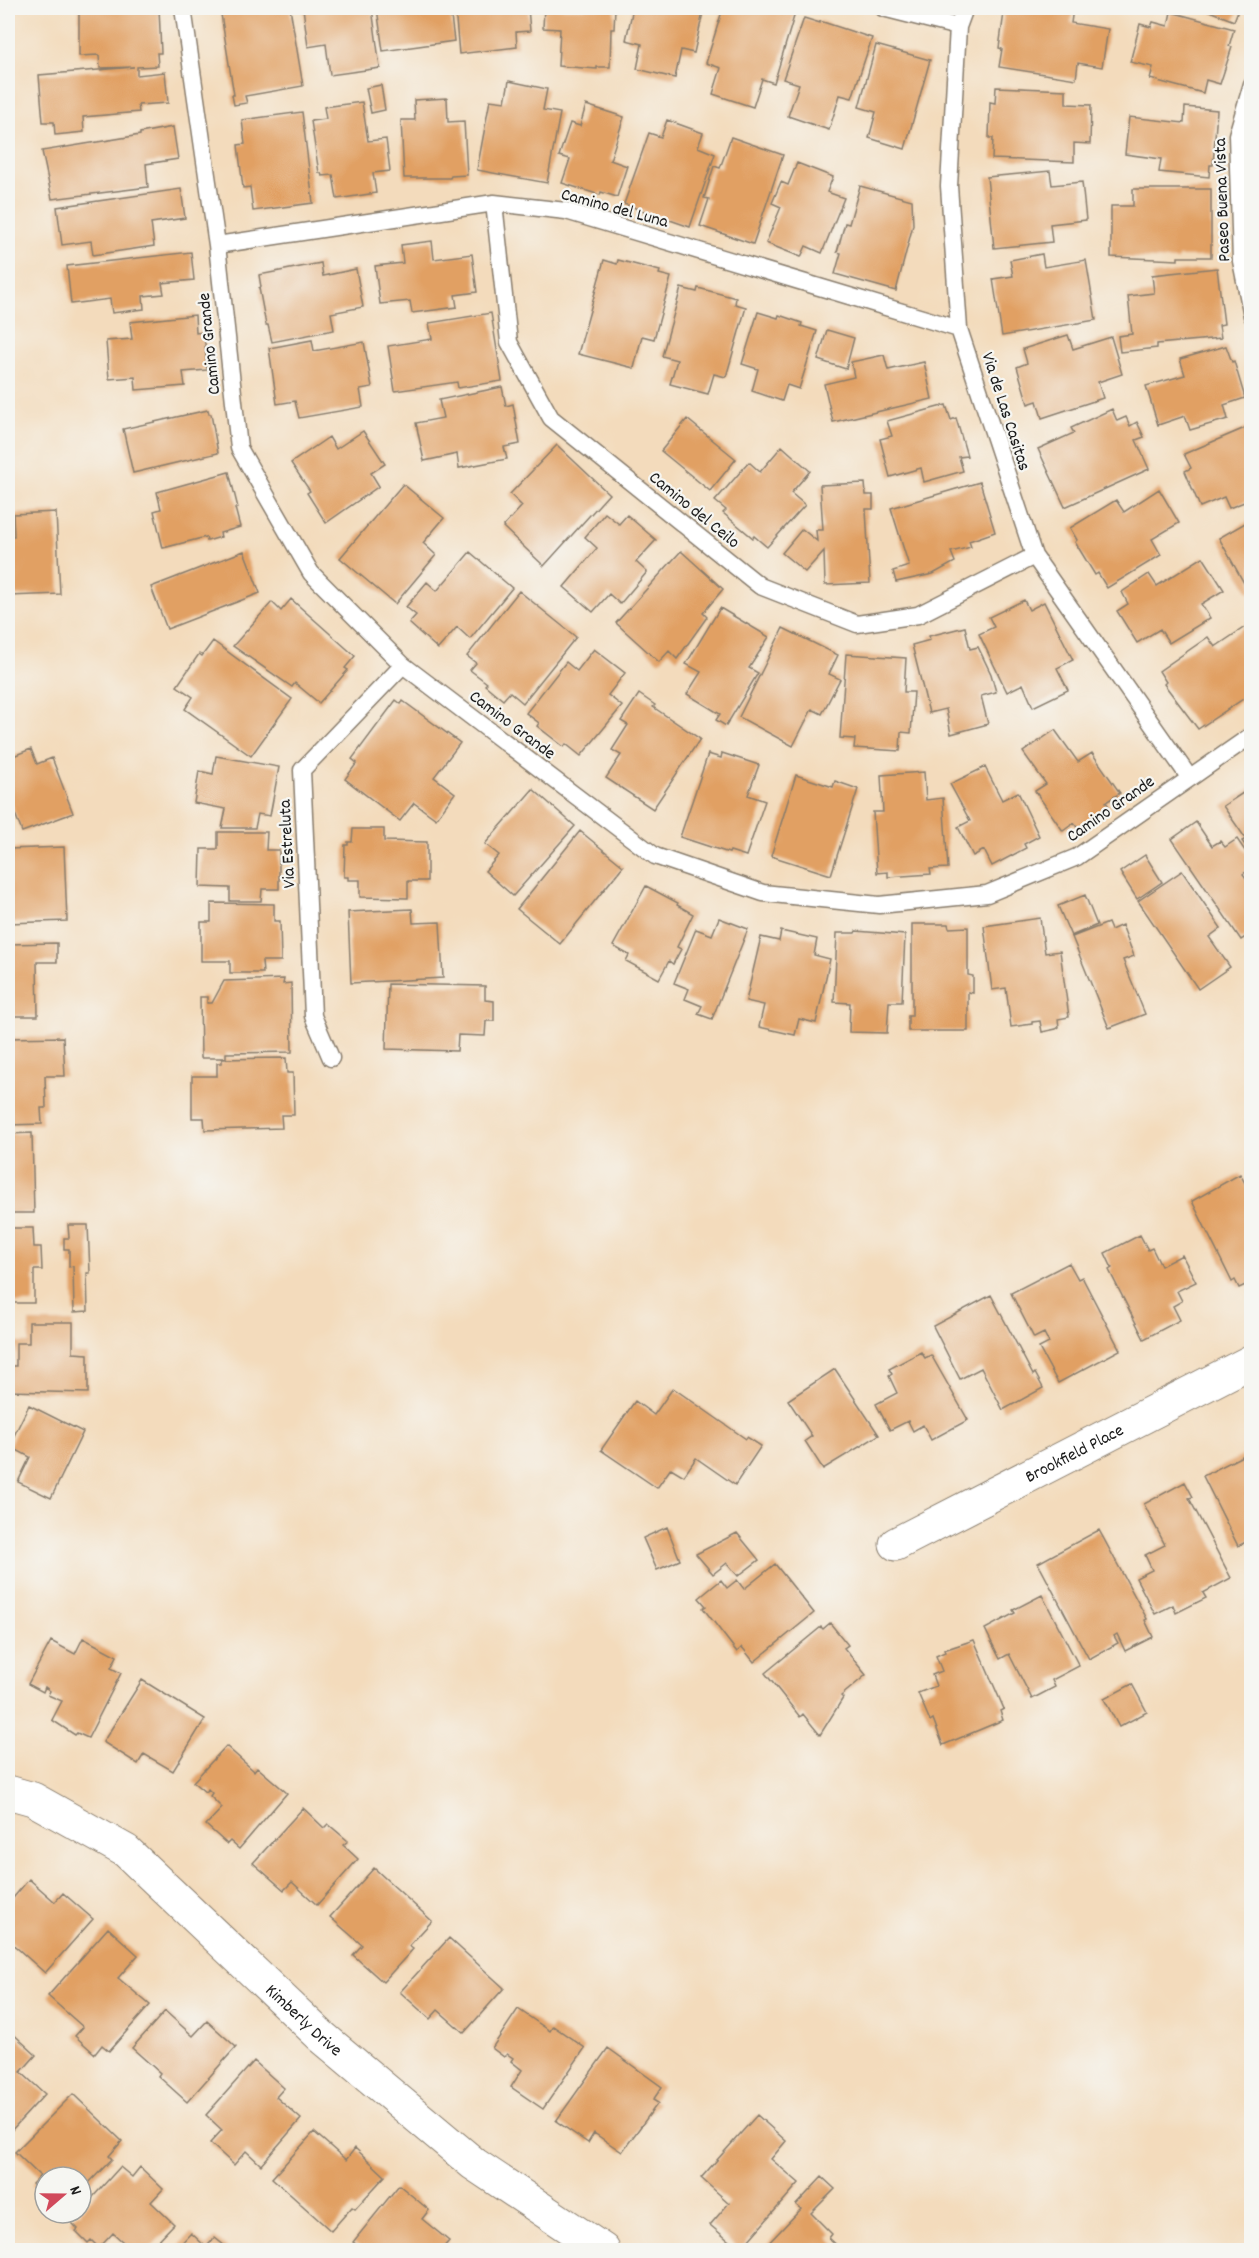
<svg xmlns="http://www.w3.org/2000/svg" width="1259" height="2258" font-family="Dekko,sans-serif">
	<rect width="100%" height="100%" fill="#f6f6f2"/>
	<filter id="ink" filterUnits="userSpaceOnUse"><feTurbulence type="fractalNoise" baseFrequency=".0167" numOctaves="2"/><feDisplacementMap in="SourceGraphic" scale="12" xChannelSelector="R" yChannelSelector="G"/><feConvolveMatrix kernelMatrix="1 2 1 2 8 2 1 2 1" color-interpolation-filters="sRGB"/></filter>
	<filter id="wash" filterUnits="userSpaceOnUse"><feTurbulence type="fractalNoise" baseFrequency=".008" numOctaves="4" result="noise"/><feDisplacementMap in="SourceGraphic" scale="24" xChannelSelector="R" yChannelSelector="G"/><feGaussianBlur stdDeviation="1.35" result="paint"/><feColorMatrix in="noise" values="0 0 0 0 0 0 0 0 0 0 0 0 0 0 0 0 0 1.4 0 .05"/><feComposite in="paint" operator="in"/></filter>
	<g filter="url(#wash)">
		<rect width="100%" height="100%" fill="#f3dbbc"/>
		<g id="blocks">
			<path fill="#e1a064" d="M79 8H159L161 53H157L158 66 137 67V75L165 72 168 103 138 105 139 112 83 117 84 132 55 135 54 122H43L39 75 134 67 100 68 99 55 79 56Z
				M220 8H290L303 86 245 96 247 103 234 105 232 95H234Z
				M303 8H372L380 68 330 75 326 44 308 47Z
				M377 8H450L454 41 383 51Z
				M455 8H528L530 31 516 32 517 47 459 54Z
				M544 8H615L614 29H611L610 67H597V69L558 66 560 29 543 28Z
				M633 8H704L694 53 681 50 675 78 637 69 642 44 626 40Z
				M723 8H778L795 13 774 83 762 79 753 107 713 94 721 68 706 63Z
				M1009 8 1073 9 1071 23 1108 29 1102 67 1078 63 1076 79 999 67 1002 49 999 48 1004 13H1008Z
				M1202 8H1245L1244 10 1239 8 1234 21Z
				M1171 12 1234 29 1229 46 1232 47 1220 84 1206 80 1203 93 1150 79 1153 67 1130 62 1140 24 1151 27 1153 22 1168 26Z
				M804 18 820 23V21L872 38 852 98 840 95 829 130 788 116 799 84 783 79Z
				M876 45 930 60 905 149 869 138 876 112 859 107Z
				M509 81 547 89 543 110 560 113 547 183 477 170 490 100 505 102Z
				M381 85 385 110 371 113 366 88Z
				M996 87 1066 90V104L1091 105 1090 144 1074 143V162L992 159 993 138H989L990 102 995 103Z
				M447 98 448 122 464 121 467 175 451 176 450 178H404L401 120H415L414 100Z
				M362 102 368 141 386 139 390 171 373 173 376 193 337 199 333 175 322 176 321 173H319L311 121 326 119 324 107Z
				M586 105 624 117 610 160 627 166 617 197 601 192 600 195 562 183 570 159 559 156 570 123 580 126Z
				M1185 107 1217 110 1213 165H1210L1209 177 1159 172 1161 159 1125 154 1129 117 1184 123Z
				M302 112 313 203 253 211 250 187 243 188 238 145 245 144 242 120Z
				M667 120 703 133 698 147 715 154 690 227 624 204 649 133 661 137Z
				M173 127 178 159 146 164 148 187 52 199 42 151 140 135V133Z
				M731 137 783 155 753 244 700 226 709 199 704 198 714 166 720 168Z
				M797 163 833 177 827 192 844 198 822 253 806 246 801 257 766 243 781 207 772 203 781 182 788 185Z
				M1050 171 1052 185 1082 182 1086 220 1050 224 1052 242 994 248 987 177Z
				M860 186 912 200 913 225 896 291 835 274 841 253 837 252 845 223 849 224Z
				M181 189 185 218 151 223 154 246 93 255 91 241 62 245 57 207Z
				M1133 189H1211V257H1178V260L1111 257V206H1133Z
				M432 241 434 259 472 254 477 292 455 295 457 307 412 313 410 301 380 304 375 266 403 263 401 245Z
				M191 252 194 280 162 283 164 294 143 296 144 309 112 313 110 299 71 304 67 266Z
				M1042 254 1044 267 1086 260 1096 320 1002 336 993 279 1013 276 1010 260Z
				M604 260 617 264 618 260 660 271 659 274 671 277 654 339 642 336 634 368 578 354Z
				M321 263 323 276 356 269 363 307 331 313 334 330 272 342 268 325H266L259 288 261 287 259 275Z
				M1217 268 1224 324 1219 325 1221 338 1157 344V348L1120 352 1118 336 1132 334 1128 296 1154 293 1152 275Z
				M681 288 697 292 698 288 736 298 735 304 746 307 726 377 714 374 708 394 670 384 677 360 662 356Z
				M758 312 778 318 779 315 802 323 801 326 817 331 799 389 787 385 782 401 752 391 758 369 742 364Z
				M491 313 502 381 458 388 457 382 395 391 388 346 432 339 429 323Z
				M195 315 196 333 204 332 207 370 183 372 185 386 136 390 135 377 109 379 106 341 132 339 130 322Z
				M827 330 854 338 846 369 818 360Z
				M1068 335 1073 349 1111 337 1122 374 1098 382 1103 398 1042 418 1037 401 1028 404 1017 367 1027 363 1023 349Z
				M312 340 314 351 364 342 372 387 360 389 363 407 299 418 295 401 277 404 269 348Z
				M1226 346 1232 362 1234 361 1245 398 1224 405 1228 419 1190 430 1185 416 1158 425 1146 386 1185 375 1180 359Z
				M884 355 888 370 924 362 932 399 833 422 824 384 854 377 851 362Z
				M502 387 506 406 513 404 520 444 504 447 507 459 459 468 457 454 424 461 416 423 443 418 439 400Z
				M946 405 951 420 956 418 967 456 959 457 963 471 924 482 921 468 890 477 880 439 892 436 887 421Z
				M1112 409 1117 421 1126 417 1130 426 1137 422 1144 437 1136 440 1149 469 1065 507 1038 449 1074 433 1071 428Z
				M208 410 209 414H211L218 453 133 473 123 429Z
				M687 419 736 459 710 491 661 451Z
				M1252 425V499L1229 508 1224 497 1200 507 1185 471 1191 468 1184 454Z
				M363 431 385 464 371 473 379 486 326 523 307 493 310 491 291 463 329 437 336 449Z
				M557 445 609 494 544 566 503 527 522 506 510 494Z
				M782 446 810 471 791 493 805 505 767 547 754 536 753 538 723 513 726 510 715 501 749 462 760 472Z
				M229 472 238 508H235L240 527 220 533 221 537 207 541 206 537 163 548 154 511 161 509 157 492Z
				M980 482 995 532 969 541 971 547 951 552 955 562 933 574 896 582 893 571 909 566 891 508Z
				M865 483 866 495H873V509H866L870 583 825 585 824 551 805 572 782 553 802 529 817 541 816 530H823L820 485Z
				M403 484 444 518 423 543 436 555 395 604 340 558Z
				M1159 489 1179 523 1152 539 1161 555 1107 588 1098 573 1095 575 1075 542 1077 540 1070 528 1116 500 1124 512Z
				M56 512 60 594 8 596V536H14L13 514Z
				M605 513 619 524 627 515 656 540 636 562 647 572 620 604 609 594 593 612 564 587 597 548 585 537Z
				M1252 519V591L1249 592 1219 538Z
				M244 551 260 593 167 629 151 587Z
				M681 551 723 589 703 613 707 617 677 659 669 651 659 662 616 623Z
				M470 552 512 588 470 639 457 627 438 649 409 623 416 615 406 607 427 582 437 591Z
				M1203 557 1224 590 1201 604 1210 618 1169 643 1160 629 1137 643 1117 611 1128 604 1122 592 1149 574 1157 586Z
				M519 591 576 637 523 703 510 692 503 700 485 685 487 683 470 670 476 663 467 656Z
				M291 599 355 656 345 668 348 670 319 703 295 683 292 687 233 646 272 602 281 611Z
				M1024 600 1029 610 1044 602 1073 660 1057 668 1068 690 1033 707 1023 684 1007 692 979 634 994 627 989 617Z
				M720 608 769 637 749 668 758 673 726 726 716 720 720 714 687 694 701 672 686 664Z
				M965 627 970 649 978 647 991 674 996 692 981 696 988 724 951 734 946 709 929 713 912 645 930 640 929 636Z
				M1245 627 1252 636V693L1198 729 1164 684 1166 682 1159 671 1208 637 1215 647Z
				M783 628 838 655 829 674 840 679 822 714 812 709 793 746 739 717Z
				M213 641 292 699 251 756 185 709 193 697 177 686 199 654 202 656Z
				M594 649 625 673 608 695 622 706 581 756 566 744 564 747 537 726 539 723 526 713 566 662 577 671Z
				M846 654 906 658 904 692H914L911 733 901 732 900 751 854 748 855 739 840 738Z
				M639 694 655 705 653 707 700 739 653 809 606 778 621 755 612 750 628 725 621 721Z
				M396 700 401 704 403 701 460 743 434 777 455 793 436 819 414 803 400 821 345 779 357 763 352 759Z
				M1055 730 1078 762 1092 753 1120 793 1106 802 1109 807 1078 829 1074 823 1063 831 1035 791 1046 784 1023 752Z
				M31 749 37 764 52 758 73 813 22 832 11 803 8 804V758Z
				M722 753 759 765 748 795 765 801 746 856 730 851 729 853 680 837 708 754 721 758Z
				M216 756 279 767 270 816 258 814 255 828H222L226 809 194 803 199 771 213 774Z
				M985 767 1002 800 1018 792 1039 836 1024 844 1026 848 992 866 984 850 973 856 958 827 970 821 950 784Z
				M924 772 926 800 943 798 948 868 930 869 931 874 888 877V872L877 873 873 812H883L881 775Z
				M796 775 833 787 835 781 858 789 831 875 771 856Z
				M1252 787V855L1242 841 1246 839 1223 806Z
				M533 789 575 826 513 896 485 871 499 855 485 844Z
				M1196 822 1212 846 1220 841 1225 847 1237 839 1252 861V868L1243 874 1246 878 1252 874V933L1241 940 1172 839Z
				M353 829H384V841L427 842V881H408V898L360 897V880H348V877H344L345 845H348V842H352Z
				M580 831 623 866 560 944 517 909Z
				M218 832H267L266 850H279V889H262L261 901H230V888L200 887 201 849H218Z
				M64 847 67 921 8 923V849Z
				M1145 855 1162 882 1137 899 1120 872Z
				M1182 871 1221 928 1209 937 1230 967 1198 989 1138 901Z
				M646 886 678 903 677 905 693 914 677 947 681 949 673 964 669 961 659 979 626 961 629 955 613 946Z
				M1085 895 1097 925 1071 936 1058 906Z
				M211 903 274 904V921H280L281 961H262L263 973H230V961H201V922H211Z
				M412 909 413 923 440 922 443 978 351 983 348 912Z
				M719 918 748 929 712 1019 698 1014 702 1006 685 999 689 989 674 983 696 929 712 935Z
				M1040 918 1045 953 1060 951 1069 1017 1058 1019 1059 1027 1056 1029 1042 1032 1040 1021 1032 1022V1024L1011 1027 1006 988 992 990 984 926Z
				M1108 923 1111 930 1122 925 1134 956 1123 960 1145 1014 1109 1028 1072 937Z
				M912 924H948L949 928 968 927V975L973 976V993L968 992V1031H908V1016H912Z
				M781 931 817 939 814 955 830 959 816 1023 799 1019 795 1035 759 1027 764 1005 746 1001 761 937 779 941Z
				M856 931 905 935 902 1002H889L887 1033 849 1032 850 1003 834 1002 837 933H855Z
				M57 943V962H37L38 1016H8V944Z
				M284 979 283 984 291 983 292 1052 226 1053V1058H201L200 997H207V1003H212L224 981Z
				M388 984 485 986V1000L494 1001V1021H486L485 1036 458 1035 457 1051 386 1049Z
				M63 1037 65 1076H45L46 1108H41L42 1124 8 1125V1038Z
				M286 1058 287 1073H293L294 1115H281L282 1128 205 1130 204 1118H192V1076H217V1063H222V1059Z
				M32 1133 34 1213H8V1134Z
				M1240 1174 1252 1196V1282L1239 1288 1235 1280 1232 1282 1192 1201Z
				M68 1225H88L90 1273H87L88 1311 74 1312 73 1266 69 1267V1249H64V1238H69Z
				M8 1228H33L34 1247H41L42 1270H34V1303H8Z
				M1140 1235 1148 1250 1152 1248 1161 1266 1182 1255 1196 1282 1177 1291 1182 1301 1173 1306 1180 1320 1144 1339 1109 1270 1112 1268 1105 1253Z
				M1069 1263 1078 1279 1082 1277 1120 1350 1058 1383 1039 1348 1049 1343 1044 1333 1034 1338 1011 1293Z
				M991 1295 1033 1375 1035 1373 1043 1388 1003 1410 981 1368 960 1379 933 1326Z
				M29 1322H73V1353L88 1354V1393L8 1391V1366H16V1343H29Z
				M921 1352 925 1358 931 1355 968 1420 931 1440 923 1425 913 1431 908 1421 890 1430 876 1404 897 1393 889 1376 892 1374 889 1369Z
				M835 1369 879 1435 823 1469 805 1441 812 1436 788 1400Z
				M673 1388 746 1439 747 1437 761 1446 735 1485 696 1458 684 1476 671 1468 657 1488 601 1450 635 1401 654 1415Z
				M29 1405 83 1432 51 1498 18 1482 30 1457 9 1446Z
				M1252 1451V1539L1238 1546 1203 1476Z
				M1185 1482 1193 1497 1189 1498 1231 1578 1203 1593 1206 1598 1176 1613 1173 1605 1155 1614 1136 1578 1152 1570 1145 1555 1165 1545 1144 1504Z
				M667 1527 680 1560 657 1570 643 1538Z
				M1099 1530 1147 1619 1145 1620 1153 1637 1125 1651 1117 1634 1114 1636 1118 1643 1089 1659 1038 1563Z
				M737 1533 759 1560 738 1576 727 1563 713 1574 696 1554Z
				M775 1564 814 1613 754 1662 742 1647 737 1652 703 1608 706 1606 699 1598 721 1580 727 1588 737 1580 744 1589Z
				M1042 1595 1079 1666 1052 1680 1055 1687 1032 1699 1009 1654 1000 1659 985 1629 1015 1613 1013 1610Z
				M830 1623 848 1645 844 1648 866 1675 841 1696 843 1698 820 1735 803 1714 800 1717 765 1673 821 1627 823 1629Z
				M83 1638 117 1656 111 1668 121 1673 88 1738 77 1733 75 1735 52 1720 62 1701 48 1695 50 1691 45 1687 43 1692 28 1684 51 1641 75 1654Z
				M974 1640 1004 1709 1000 1711 1003 1720 943 1745 933 1719 930 1721 918 1693 936 1686 932 1675 942 1671 936 1656 945 1652 944 1650Z
				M142 1680 205 1719 173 1771 144 1754 138 1764 103 1742Z
				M1132 1684 1147 1712 1119 1727 1104 1699Z
				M226 1746 254 1771 257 1767 287 1793 239 1849 230 1841 227 1844 206 1825 222 1808 210 1796 212 1793 208 1789 205 1792 193 1782Z
				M303 1808 324 1828 328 1824 348 1841 343 1845 358 1859 317 1905 292 1882 284 1890 253 1863Z
				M374 1868 432 1921 409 1946 413 1949 383 1982 353 1955 362 1945 330 1917Z
				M29 1879 55 1902 63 1893 93 1919 45 1973 8 1940V1904Z
				M108 1928 138 1955 118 1978 150 2005 109 2051 102 2045 95 2054 75 2036 83 2027 48 1996Z
				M449 1938 504 1988 464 2033 438 2010 430 2019 400 1992Z
				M518 2009 550 2031 553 2026 585 2048 543 2109 511 2087 522 2070 511 2061 513 2058 507 2054 504 2057 492 2048Z
				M165 2011 193 2036 207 2021 236 2047 187 2102 158 2076 160 2073 132 2048Z
				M8 2029 36 2055 21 2072 45 2094 8 2134Z
				M608 2048 662 2087 653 2100 658 2103 622 2152 594 2133 588 2143 556 2121Z
				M254 2061 284 2088 276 2097 301 2119 261 2165 246 2151 234 2165 210 2143 222 2130 206 2115Z
				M73 2094 122 2141 109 2156 112 2159 81 2191V2177H45V2197L32 2184 40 2176 15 2152Z
				M757 2115 786 2141 771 2159 799 2183 740 2250 710 2225 729 2203 701 2178Z
				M314 2132 346 2160 355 2148 385 2176 355 2209 352 2207 331 2231 272 2178Z
				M120 2167 132 2177 140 2167 163 2189 151 2202 174 2224 149 2250H132L113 2233 99 2248 91 2240 88 2243 76 2231 78 2229 70 2221 78 2213H81V2210Z
				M822 2177 835 2189 811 2213 832 2234 829 2238 842 2250H762L801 2209 796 2205Z
				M399 2185 429 2210 422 2219 449 2241 441 2250H364L353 2242Z
				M191 2233 206 2247 215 2238 230 2250H175Z"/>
		</g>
	</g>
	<g filter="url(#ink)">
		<use href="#blocks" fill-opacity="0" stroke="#887c6c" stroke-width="1.5"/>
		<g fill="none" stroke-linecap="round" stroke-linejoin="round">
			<defs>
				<path id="lane" d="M183 8 217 245 239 448 311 573 403 665 655 856 763 893 879 905 987 894 1077 857 1252 735
					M883 8 958 27
					M965 8 958 27 949 186 959 329 1034 556 1189 777
					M1252 84 1237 135 1241 261 1252 316
					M494 203 509 342 551 418 760 586 857 624 918 615 1034 556
					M217 245 494 203 566 211 959 329
					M331 1058 313 1016 302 770 403 665"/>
				<g id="street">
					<path id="s1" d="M896 1544 1252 1361"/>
					<path id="s2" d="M8 1792 33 1799 126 1851 321 2036 474 2164 603 2250"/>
				</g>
			</defs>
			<use href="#lane" stroke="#887c6c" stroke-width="19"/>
			<use href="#street" stroke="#887c6c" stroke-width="35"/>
			<use href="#lane" stroke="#fff" stroke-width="16"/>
			<use href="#street" stroke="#fff" stroke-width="33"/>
		</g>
	</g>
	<g text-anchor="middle" stroke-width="4.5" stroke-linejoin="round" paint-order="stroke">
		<g font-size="18" fill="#1c1c1c" stroke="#f6f6f2">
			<text transform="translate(1221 200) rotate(-92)" y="6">Paseo Buena Vista</text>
			<text transform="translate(615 207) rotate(15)" y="6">Camino del Luna</text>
			<text transform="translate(208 344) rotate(-96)" y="6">Camino Grande</text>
			<text transform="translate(1007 411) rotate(72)" y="6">Via de Las Casitas</text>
			<text transform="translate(695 509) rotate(39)" y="6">Camino del Ceilo</text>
			<text transform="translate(513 724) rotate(37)" y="6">Camino Grande</text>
			<text transform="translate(1110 808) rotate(-35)" y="6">Camino Grande</text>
			<text transform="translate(286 844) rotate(-93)" y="6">Via Estreluta</text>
			<text dy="6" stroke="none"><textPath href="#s1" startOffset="200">Brookfield Place</textPath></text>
			<text dy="6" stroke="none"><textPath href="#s2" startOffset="378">Kimberly Drive</textPath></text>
		</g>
	</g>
	<rect width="1259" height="2258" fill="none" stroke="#f6f6f2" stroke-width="30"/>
	<g transform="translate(63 2195) rotate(70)"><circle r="28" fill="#f6f6f2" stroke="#9f9f9c" stroke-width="1.5"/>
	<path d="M0-4.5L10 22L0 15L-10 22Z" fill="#d1495b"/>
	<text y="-9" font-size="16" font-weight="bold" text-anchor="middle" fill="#1c1c1c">N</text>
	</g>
</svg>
